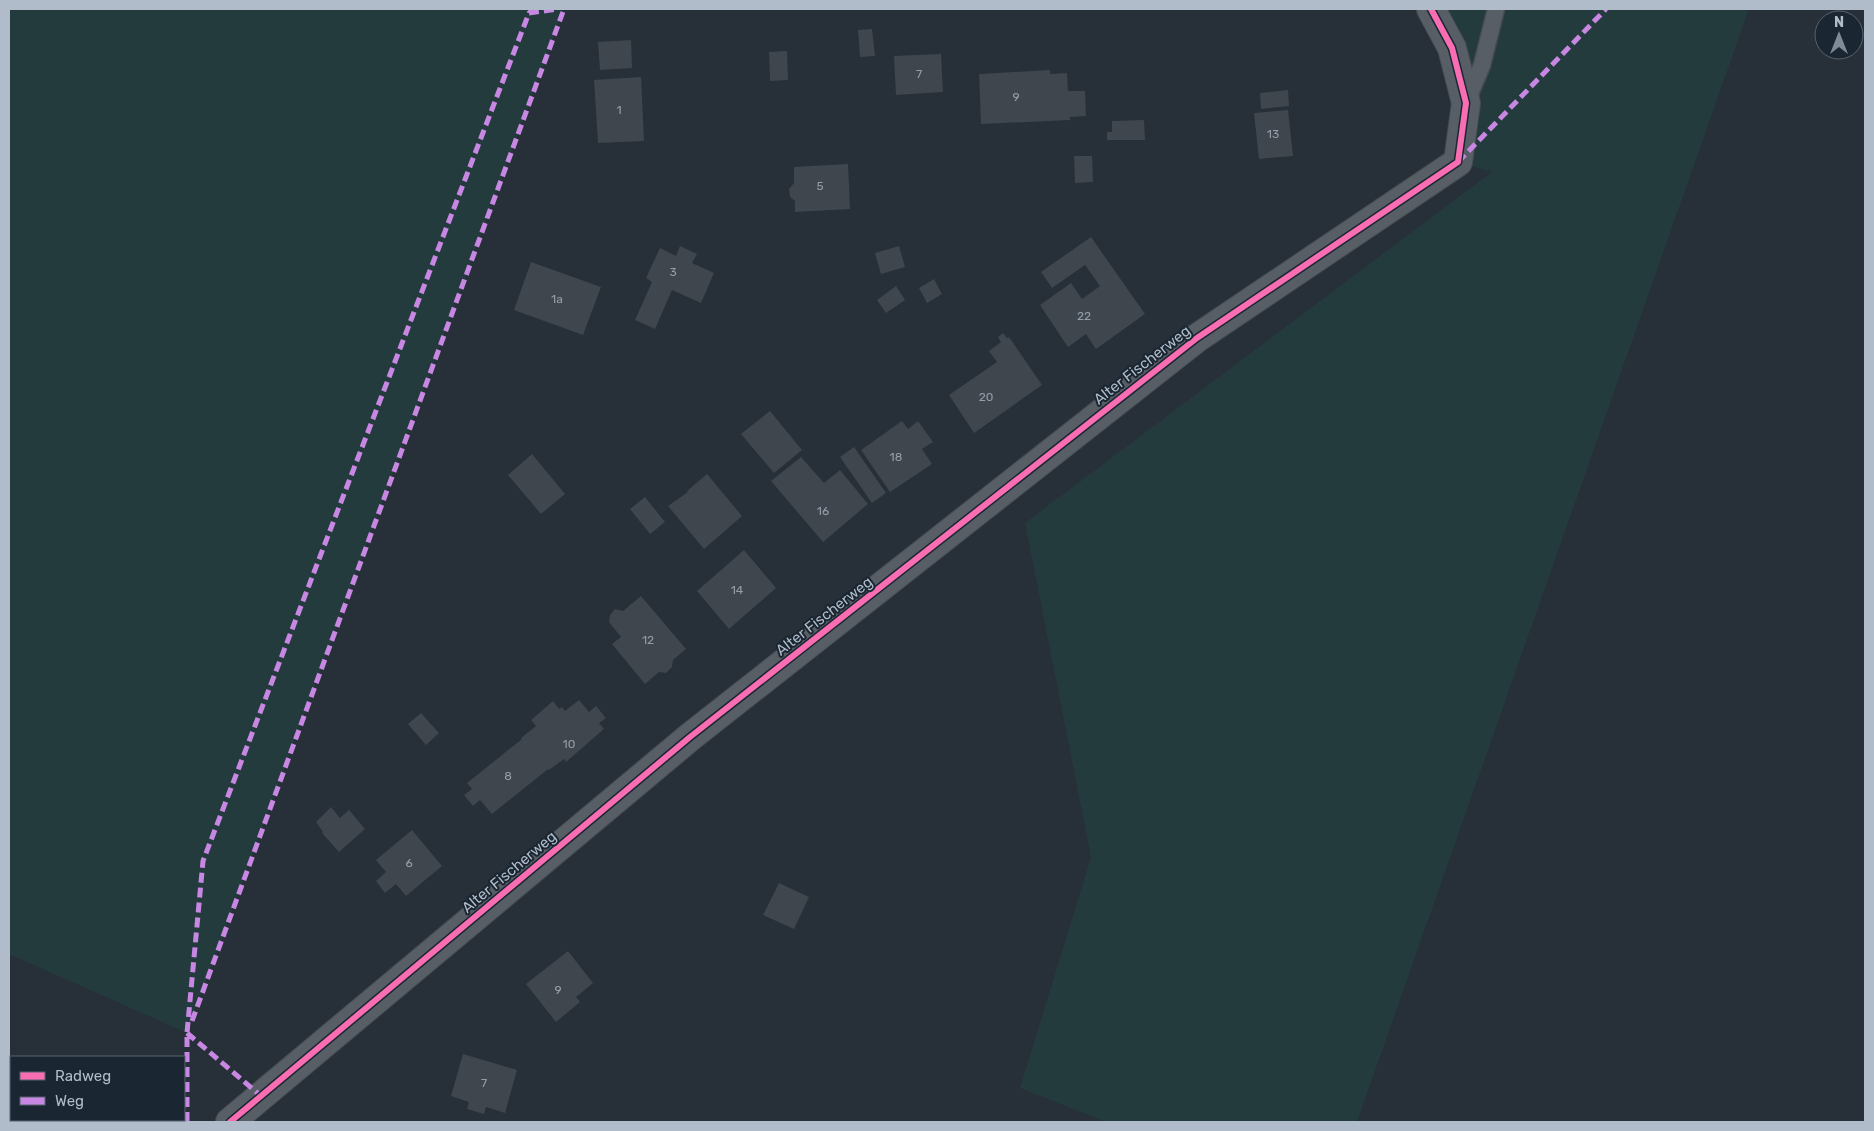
<svg xmlns="http://www.w3.org/2000/svg" width="1874" height="1131" font-family="Rubik,sans-serif">
	<rect width="100%" height="100%" fill="#272f38"/>
	<path fill="#243b3e" d="M9 9H564L187 1033 9 954Z
		M1431 9H1749L1357 1122H1106L1020 1088 1091 857 1025 523 1492 172 1458 162 1466 103Z"/>
	<path fill="#3f464d" d="M872 29 875 56 860 57 858 30Z
		M631 40 632 68 600 70 598 42Z
		M787 51 788 80 770 81 769 52Z
		M941 54 943 92 896 95 894 56Z
		M1050 70V74L1067 73 1068 91H1085L1086 116 1070 117V120L981 124 979 74Z
		M641 77 644 141 598 143 594 80Z
		M1288 90 1289 106 1261 109 1260 93Z
		M1288 110 1293 156 1259 159 1254 113Z
		M1144 120 1145 140H1107V132H1112V121Z
		M1074 156H1092L1093 182 1075 183Z
		M848 164 850 209 795 212V201L790 197 789 189 794 183V167Z
		M1091 237 1145 314 1096 349 1086 334 1068 347 1040 305 1071 283 1082 299 1100 286 1085 265 1052 288 1041 272Z
		M680 246 697 254 692 263 714 273 701 303 672 290 655 329 635 320 652 282 646 278 660 248 676 256Z
		M899 246 905 267 881 274 875 253Z
		M531 262 601 287 583 335 514 310Z
		M934 279 942 294 927 303 919 288Z
		M896 286 905 300 886 313 877 300Z
		M1003 333 1007 338 1009 337 1042 385 974 433 949 395 997 362 989 351 1001 342 998 337Z
		M770 411 802 450 774 473 741 434Z
		M902 421 908 429 918 421 933 442 922 449 932 464 890 492 861 450Z
		M854 447 886 493 872 503 840 457Z
		M532 454 565 494 541 514 508 475Z
		M801 457 824 483 840 470 868 504 823 542 771 481Z
		M707 474 742 516 704 549 668 506 688 492 687 491Z
		M645 497 665 522 650 534 630 509Z
		M744 550 776 588 729 629 697 591Z
		M641 596 686 649 673 660 672 667 666 673 659 672 645 684 612 644 621 637 609 622 610 615 615 609 623 611Z
		M579 700 589 712 596 706 606 718 599 723 604 729 566 762 564 759 549 770 548 769 492 814 480 800 473 806 464 795 472 789 467 783 522 739 521 738 536 726 531 720 553 701 559 709 562 707 565 711Z
		M421 713 439 733 426 745 408 724Z
		M331 807 340 818 349 810 365 829 339 852 322 833 323 832 316 822Z
		M412 830 442 866 406 896 396 884 385 893 376 881 386 872 376 860Z
		M779 883 809 897 794 929 763 915Z
		M568 951 593 983 576 997 580 1002 556 1022 526 984Z
		M463 1054 517 1070 505 1113 486 1107 484 1114 467 1109 469 1102 451 1096Z"/>
	<g fill="none" stroke-linecap="round" stroke-linejoin="round">
		<defs>
			<path id="service" d="M1467 101 1482 65 1496 9"/>
			<path id="minor" d="M230 1122 690 737 1197 338 1458 162 1466 103 1452 48 1431 9"/>
		</defs>
		<use href="#service" stroke="#464b52" stroke-width="19"/>
		<use href="#minor" stroke="#464b52" stroke-width="30"/>
		<use href="#service" stroke="#585e65" stroke-width="16"/>
		<use href="#minor" stroke="#585e65" stroke-width="28"/>
		<path stroke="#c787e3" stroke-width="5" stroke-dasharray="10 5" stroke-linecap="butt" d="M529 13 558 9
			M1458 162 1606 9
			M192 1021 564 9
			M187 1033 261 1096
			M187 1122V1033L203 861 529 13 533 9"/>
		<defs>
			<path id="cycleway" d="M230 1122 690 737 1197 338 1458 162 1466 103 1452 48 1431 9"/>
		</defs>
		<use href="#cycleway" stroke="#1a2632" stroke-width="9"/>
		<use href="#cycleway" stroke="#f96db3" stroke-width="6"/>
	</g>
	<g text-anchor="middle" stroke-width="4" stroke-linejoin="round" paint-order="stroke">
		<g font-size="12" fill="#949eaa">
			<text x="919" y="78">7</text>
			<text x="1016" y="101">9</text>
			<text x="619" y="114">1</text>
			<text x="1273" y="138">13</text>
			<text x="820" y="190">5</text>
			<text x="673" y="276">3</text>
			<text x="557" y="303">1a</text>
			<text x="1084" y="320">22</text>
			<text x="986" y="401">20</text>
			<text x="896" y="461">18</text>
			<text x="823" y="515">16</text>
			<text x="737" y="594">14</text>
			<text x="648" y="644">12</text>
			<text x="569" y="748">10</text>
			<text x="508" y="780">8</text>
			<text x="409" y="867">6</text>
			<text x="558" y="994">9</text>
			<text x="484" y="1087">7</text>
		</g>
		<g font-size="15" fill="#b0bcc9" stroke="#1a2632">
			<text transform="translate(1142 365) rotate(-38)" y="5">Alter Fischerweg</text>
			<text transform="translate(824 616) rotate(-38)" y="5">Alter Fischerweg</text>
			<text transform="translate(509 872) rotate(-40)" y="5">Alter Fischerweg</text>
		</g>
	</g>
	<rect width="1874" height="1131" fill="none" stroke="#b0bcc9" stroke-width="20"/>
	<rect x="10" y="1056" width="175" height="65" fill="#1a2632" stroke="#56626e"/>
	<rect x="20" y="1072" width="25" height="8" fill="#f96db3" stroke="#56626e"/>
	<text x="55" y="1081" font-size="15" fill="#b0bcc9">Radweg</text>
	<rect x="20" y="1097" width="25" height="8" fill="#c787e3" stroke="#56626e"/>
	<text x="55" y="1106" font-size="15" fill="#b0bcc9">Weg</text>
	<g transform="translate(1839 35)"><circle r="24" fill="#1a2632" stroke="#56626e"/>
	<path d="M0-4L9 19L0 12L-9 19Z" fill="#808b96"/>
	<text y="-8" font-size="14" font-weight="bold" text-anchor="middle" fill="#b0bcc9">N</text>
	</g>
</svg>
